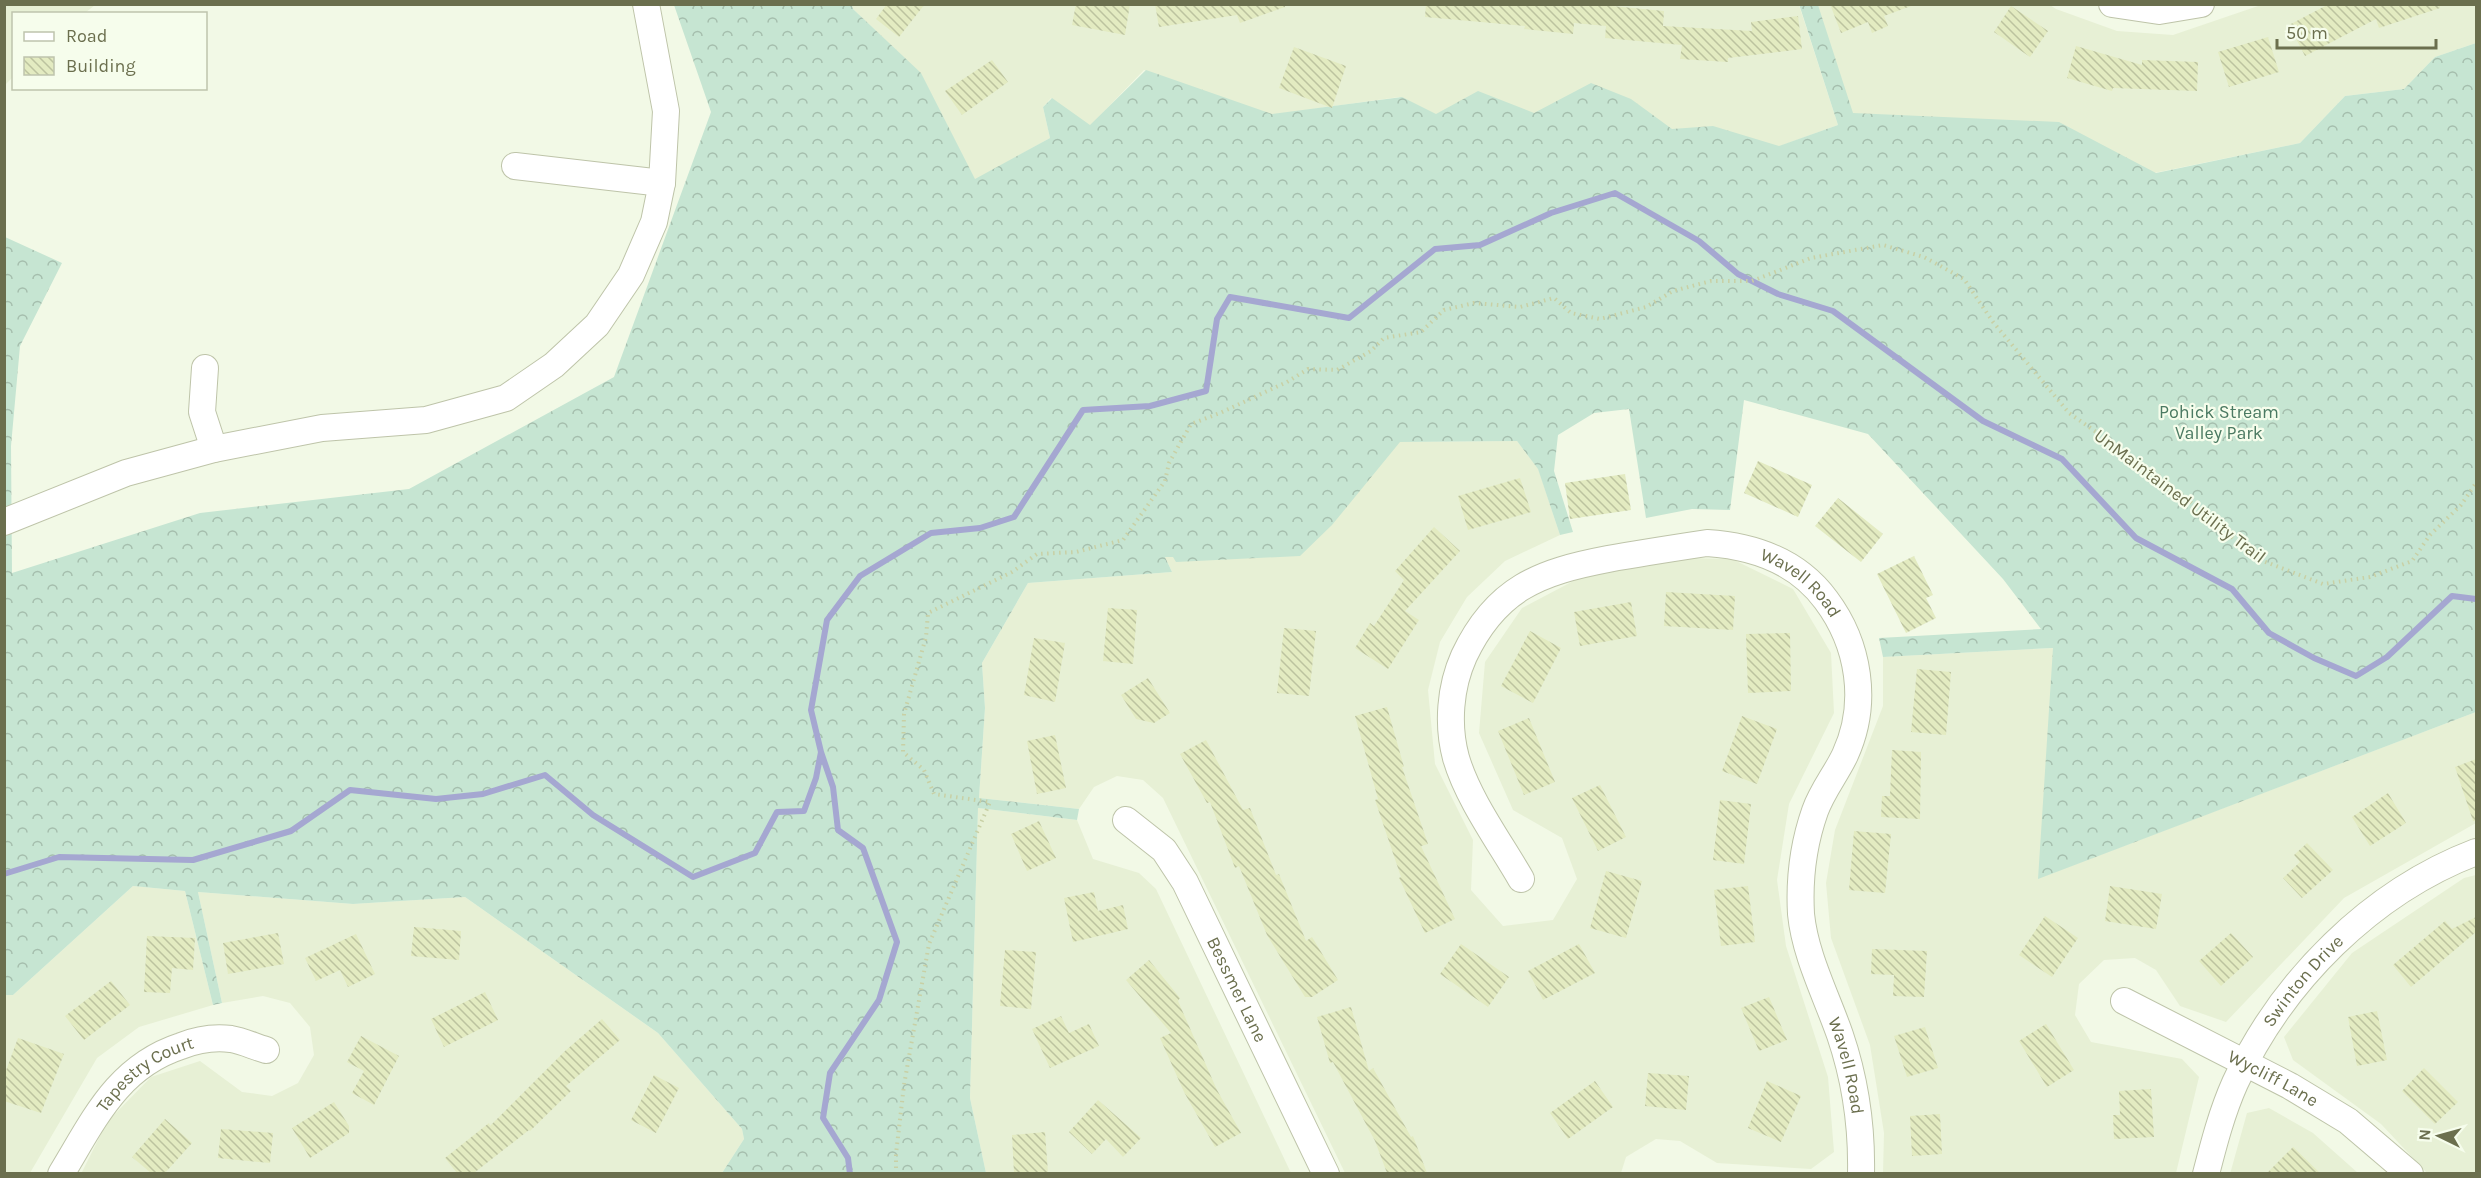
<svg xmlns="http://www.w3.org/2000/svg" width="2481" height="1178" font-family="Karla,sans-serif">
	<defs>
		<pattern id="forest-crowns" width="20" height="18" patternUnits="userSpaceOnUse" patternTransform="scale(1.5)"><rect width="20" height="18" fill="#c6e5d2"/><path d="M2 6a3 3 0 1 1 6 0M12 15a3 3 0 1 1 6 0" fill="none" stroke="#a5bead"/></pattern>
		<pattern id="building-back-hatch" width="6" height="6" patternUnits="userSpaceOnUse" patternTransform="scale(1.5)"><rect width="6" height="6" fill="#e3ebc1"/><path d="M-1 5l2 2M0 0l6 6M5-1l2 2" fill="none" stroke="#bcc39f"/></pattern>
	</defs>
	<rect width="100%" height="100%" fill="#f2f9e6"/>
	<path fill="#e7f0d5" d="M5 4H95V5L85 13 14 14 13 77 5 85Z
		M852 5H1799L1838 125 1777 147 1669 130 1533 114 1434 116 1399 97 1270 115 1144 70 1089 127 1051 98 1043 107 1050 138 975 180 921 74 853 9Z
		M1815 5H2050L2056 9 2117 31 2173 35 2261 5H2476V43L2435 57 2404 89 2345 96 2300 143 2154 173 1850 113Z
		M1517 441 1538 468 1560 535 1505 561 1467 597 1440 642 1428 690 1435 764 1473 840 1471 890 1503 926 1553 920 1577 879 1562 838 1513 810 1479 733 1485 662 1522 608 1579 578 1687 558 1732 559 1793 589 1831 653 1834 713 1789 804 1777 880 1786 946 1828 1077 1834 1152 1811 1169 1717 1163 1680 1141 1656 1139 1626 1157 1621 1173H1345L1163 798 1143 780 1117 776 1094 787 1079 809 979 798 985 708 982 663 1028 583 1172 572 1165 557 1298 556 1397 442Z
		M2054 648 2039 878 2476 712V823L2344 898 2226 1022 2180 1006 2156 970 2135 958 2104 960 2079 984 2075 1015 2091 1042 2182 1059 2199 1077 2176 1173H1883L1884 1133 1870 1045 1831 938 1826 883 1835 830 1883 706V657Z
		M978 808 1077 820 1093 859 1139 873 1156 889 1291 1173H986L970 1098Z
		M2476 875V1173H2427L2381 1124 2293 1060 2284 1037 2352 953 2464 878Z
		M133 886 185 891 213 1005 139 1027 97 1058 30 1173 5 1174V995H13Z
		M198 892 353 904 465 897 658 1033 742 1129 744 1139 722 1173 81 1174 107 1122 151 1077 200 1061 242 1092 272 1096 298 1083 314 1055 310 1027 290 1003 263 996 222 1003Z
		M2269 1108 2313 1133 2358 1173 2230 1174 2247 1113Z"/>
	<path fill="url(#forest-crowns)" d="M1799 4 1818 5 1853 113 2059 122 2156 173 2300 143 2345 96 2404 89 2435 57 2476 43V712L2038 879 2053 648 1883 657 1879 638 2041 629 2003 579 1868 434 1744 400 1730 510 1692 509 1646 518 1629 409 1594 413 1558 435 1554 471 1573 532 1560 535 1538 469 1517 441 1400 442 1332 525 1300 556 1176 562 1173 557H1165L1172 572 1028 583 982 663 985 708 979 798 1079 809 1077 820 978 808 970 1098 986 1173H722L744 1139 742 1129 658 1033 465 897 353 904 198 892 222 1003 213 1005 185 891 133 886 13 995H5V237L62 263 20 346 11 446 12 573 200 513 409 489 614 377 711 112 674 5H852L853 9 921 73 975 179 1050 138 1043 107 1052 98 1090 125 1146 70 1272 114 1402 97 1436 114 1478 91 1534 113 1591 83 1631 99 1672 129 1713 126 1779 146 1838 125Z"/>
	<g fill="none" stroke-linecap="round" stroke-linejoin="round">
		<path stroke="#a5a7d1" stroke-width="6" d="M821 752 833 787 838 830 863 848 897 942 879 1000 830 1073 823 1118 848 1158 850 1174
			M4 874 59 857 193 860 291 831 350 790 436 799 483 794 545 775 593 815 693 877 755 853 777 812 804 811 816 778 821 752 811 710 827 620 860 576 931 533 980 528 1014 517 1083 410 1150 406 1206 391 1217 319 1230 297 1349 318 1435 249 1480 245 1551 213 1615 193 1699 241 1738 274 1778 294 1833 311 1983 421 2062 459 2136 538 2232 589 2269 633 2314 658 2356 676 2387 657 2452 596 2476 599"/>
	</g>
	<path fill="url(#building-back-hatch)" d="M887 4H925L899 37 876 19Z
		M1076 4H1130L1125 35 1072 25Z
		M1155 4H1285V7L1240 23 1237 15 1159 27Z
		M1426 4H1590L1664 11 1663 26 1752 31 1751 22 1798 16 1802 49 1728 58V62L1680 59 1682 45 1605 38 1606 26 1574 23 1573 34 1524 29 1525 26 1425 17Z
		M1830 4H1911V6L1884 16 1888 26 1872 33 1868 22 1841 33Z
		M2329 4H2440V8L2379 28 2376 19 2305 56 2289 25Z
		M2011 6 2048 31 2030 57 1994 32Z
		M2268 37 2279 72 2229 87 2218 52Z
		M2076 46 2142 65V60L2198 62 2197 91 2113 88 2112 91 2067 78Z
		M1294 47 1346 66 1332 108 1279 88Z
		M992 60 1008 82 962 115 945 91Z
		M1758 461 1812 485 1798 517 1744 493Z
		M1625 474 1631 510 1570 519 1565 483Z
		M1520 478 1531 512 1468 530 1458 496Z
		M1838 498 1883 534 1861 562 1815 526Z
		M1434 527 1460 551 1405 611 1419 620 1388 669 1355 648 1370 623 1374 626 1404 580 1395 571Z
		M1914 556 1933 595 1926 598 1936 618 1906 633 1877 574Z
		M1666 592 1735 596 1733 630 1664 626Z
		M1631 602 1637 636 1580 646 1574 612Z
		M1108 608 1137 610 1133 664 1103 661Z
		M1284 628 1316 631 1309 696 1277 693Z
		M1530 631 1561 648 1533 703 1501 686Z
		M1790 633 1791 691 1748 693 1746 634Z
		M1034 638 1065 643 1055 702 1024 695Z
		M1917 669 1951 672 1946 735 1911 732Z
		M1148 678 1170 713 1154 723 1136 719 1121 695Z
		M1387 707 1404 767H1402L1428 844 1421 846 1455 919 1425 933 1399 878 1401 877 1375 800 1378 799 1355 716Z
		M1742 716 1777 729 1757 784 1722 771Z
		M1529 718 1555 782 1524 795 1498 731Z
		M1055 735 1066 788 1037 794 1027 741Z
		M1206 740 1243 810 1250 808 1276 875 1279 874 1306 941 1312 937 1338 980 1312 997H1305L1267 935 1239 866 1235 868 1210 802 1207 803 1180 754Z
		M1892 750 1921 752 1920 819 1881 817 1882 796H1890Z
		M2476 759V821H2473L2455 767Z
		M1600 785 1626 837 1598 851 1572 798Z
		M2388 793 2406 823 2370 846 2352 817Z
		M1720 800 1751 804 1744 864 1713 860Z
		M1039 821 1056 858 1027 871 1011 834Z
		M1854 831 1891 834 1885 893 1849 890Z
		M2307 843 2333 870 2302 898 2283 878 2300 862 2294 855Z
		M1606 871 1642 881 1626 938 1590 928Z
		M1748 886 1755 942 1721 946 1714 890Z
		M2110 886 2162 894 2156 929 2105 921Z
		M1094 892 1098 911 1123 905 1128 929 1073 942 1064 898Z
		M2045 916 2078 938 2052 977 2019 955Z
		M2476 917V932L2411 987 2393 965 2445 921 2452 929Z
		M414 927 461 931 459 960 411 956Z
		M278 933 284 964 228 974 223 943Z
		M2231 933 2253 957 2221 986 2199 961Z
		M356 934 375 974 348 987 340 970 316 981 305 958Z
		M147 936 195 938 193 970 172 968 170 993 144 992Z
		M1461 944 1509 977 1488 1007 1440 974Z
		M1579 944 1595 973 1543 1000 1528 971Z
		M1872 949 1927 951 1924 997 1893 996 1894 975 1871 974Z
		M1005 950 1036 952 1031 1009 1000 1006Z
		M1149 960 1180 998 1178 1001 1217 1090 1241 1133 1215 1147 1184 1092 1160 1038 1171 1033 1126 980Z
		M111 981 130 1005 84 1040 65 1016Z
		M485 992 498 1020 444 1047 431 1019Z
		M1769 997 1787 1040 1759 1051 1741 1008Z
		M1351 1007 1369 1071 1373 1068 1411 1137 1413 1136 1427 1173H1387L1375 1141 1333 1062 1330 1063 1317 1017Z
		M2377 1011 2387 1060 2357 1066 2348 1017Z
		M1061 1016 1069 1033 1089 1024 1099 1046 1050 1068 1032 1029Z
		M602 1019 620 1040 566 1086 571 1091 530 1131 529 1130 474 1173H457L445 1158 489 1123 490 1126 565 1051Z
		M2046 1024 2074 1070 2047 1087 2019 1041Z
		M1925 1027 1938 1068 1907 1077 1894 1036Z
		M361 1036 399 1056 374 1105 352 1093 364 1071 347 1062Z
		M18 1038 64 1054 41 1113 4 1101V1076Z
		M2424 1068 2458 1102 2435 1124 2402 1091Z
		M1648 1073 1689 1076 1686 1110 1645 1106Z
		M654 1075 679 1088 656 1133 631 1120Z
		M1595 1081 1613 1107 1568 1139 1550 1113Z
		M1767 1081 1801 1096 1781 1142 1748 1128Z
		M2151 1089 2154 1137 2114 1139 2113 1115H2120L2119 1091Z
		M1098 1100 1141 1138 1123 1157 1106 1139 1092 1154 1069 1132Z
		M334 1102 349 1126V1133L310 1158 292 1128Z
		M1940 1114 1942 1154 1912 1156 1910 1116Z
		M165 1119 192 1143 165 1173H151L132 1157Z
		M221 1129 273 1133 270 1163 218 1158Z
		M1045 1132 1048 1173H1014L1012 1135Z
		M2293 1147 2320 1173H2267Z"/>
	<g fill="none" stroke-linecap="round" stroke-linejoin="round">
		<defs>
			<g id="minor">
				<path d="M2112 4 2159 11 2201 4"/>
				<path d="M515 166 662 183"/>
				<path d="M205 368 202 412 214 449"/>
				<path d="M4 522 126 473 214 449 322 428 426 420 506 398 554 365 597 325 631 275 654 222 662 183 666 111 646 4"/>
				<path id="s1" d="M1126 820 1164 850 1185 882 1326 1174"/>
				<path id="s2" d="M1521 879C1499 841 1468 799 1456 758 1447 725 1450 687 1464 656 1496 588 1540 572 1608 559 1641 553 1674 548 1707 543 1754 546 1798 562 1826 600 1859 644 1869 703 1845 755 1836 774 1822 791 1815 811 1803 845 1799 878 1801 914 1805 955 1826 995 1840 1035 1855 1079 1862 1127 1861 1174"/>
				<path id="s3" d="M2124 1001 2290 1086 2348 1121 2410 1174"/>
				<path id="s4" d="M61 1174C94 1120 117 1067 181 1046 196 1040 215 1037 231 1039 243 1041 255 1047 266 1050"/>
				<path id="s5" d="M2206 1174C2214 1143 2222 1112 2235 1083 2282 981 2371 892 2476 852"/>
			</g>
		</defs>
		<use href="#minor" stroke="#bec4a9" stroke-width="28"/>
		<path stroke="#c8d0a5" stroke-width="4" stroke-dasharray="1.5 4.5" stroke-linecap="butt" d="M896 1174V1154L904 1085 929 944 990 802 934 794 924 770 903 752 904 714 926 637 928 613 1012 572 1037 554 1076 552 1123 540 1165 481 1169 463 1191 424 1220 413 1287 382 1308 369 1337 370 1371 351 1384 338 1421 332 1444 310 1474 303 1520 307 1554 298 1571 313 1600 319 1646 307 1673 291 1711 281H1752L1811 258 1883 245 1924 257 1964 279 1993 322 2069 413 2162 478 2258 559 2323 584 2370 577 2412 561 2430 535 2461 505 2476 483"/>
		<use href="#minor" stroke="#fff" stroke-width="26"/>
	</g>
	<g text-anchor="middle" stroke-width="4.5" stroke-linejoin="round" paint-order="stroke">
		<g font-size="18" fill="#4b7a62" stroke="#f6fdec">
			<text x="2219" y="418">Pohick Stream<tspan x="2219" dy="21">Valley Park</tspan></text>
		</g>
		<g font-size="18" fill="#6b6f4e" stroke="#f6fdec">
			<text transform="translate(2180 496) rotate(37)" y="6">UnMaintained Utility Trail</text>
			<text dy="6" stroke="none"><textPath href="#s2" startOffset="630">Wavell Road</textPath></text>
			<text dy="6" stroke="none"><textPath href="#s5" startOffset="219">Swinton Drive</textPath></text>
			<text dy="6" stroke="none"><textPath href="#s1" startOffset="206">Bessmer Lane</textPath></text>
			<text dy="6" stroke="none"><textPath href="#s2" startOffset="1152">Wavell Road</textPath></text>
			<text dy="6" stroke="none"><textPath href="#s4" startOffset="134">Tapestry Court</textPath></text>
			<text dy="6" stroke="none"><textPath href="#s3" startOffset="168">Wycliff Lane</textPath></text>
		</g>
	</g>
	<rect width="2481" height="1178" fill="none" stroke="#6b6f4e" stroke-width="12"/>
	<rect x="12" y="12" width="195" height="78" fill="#f6fdec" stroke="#bec4ad" stroke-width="1.5"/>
	<rect x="24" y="32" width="30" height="9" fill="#ffffff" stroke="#bec4ad" stroke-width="1.5"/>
	<text x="66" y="42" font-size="18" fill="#6b6f4e">Road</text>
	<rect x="24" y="57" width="30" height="18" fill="url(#building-back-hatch)" stroke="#bec4ad" stroke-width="1.5"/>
	<text x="66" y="72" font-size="18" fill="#6b6f4e">Building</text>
	<g transform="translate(2439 1136) rotate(275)" stroke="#f6fdec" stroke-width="4.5" paint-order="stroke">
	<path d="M0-4.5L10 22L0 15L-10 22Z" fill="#6b6f4e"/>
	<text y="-9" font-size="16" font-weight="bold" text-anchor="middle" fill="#6b6f4e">N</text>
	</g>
	<path d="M2277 39v9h159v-9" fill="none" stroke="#6b6f4e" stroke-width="3"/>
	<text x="2286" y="39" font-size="18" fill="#6b6f4e" stroke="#f6fdec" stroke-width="4.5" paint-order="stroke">50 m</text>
</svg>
